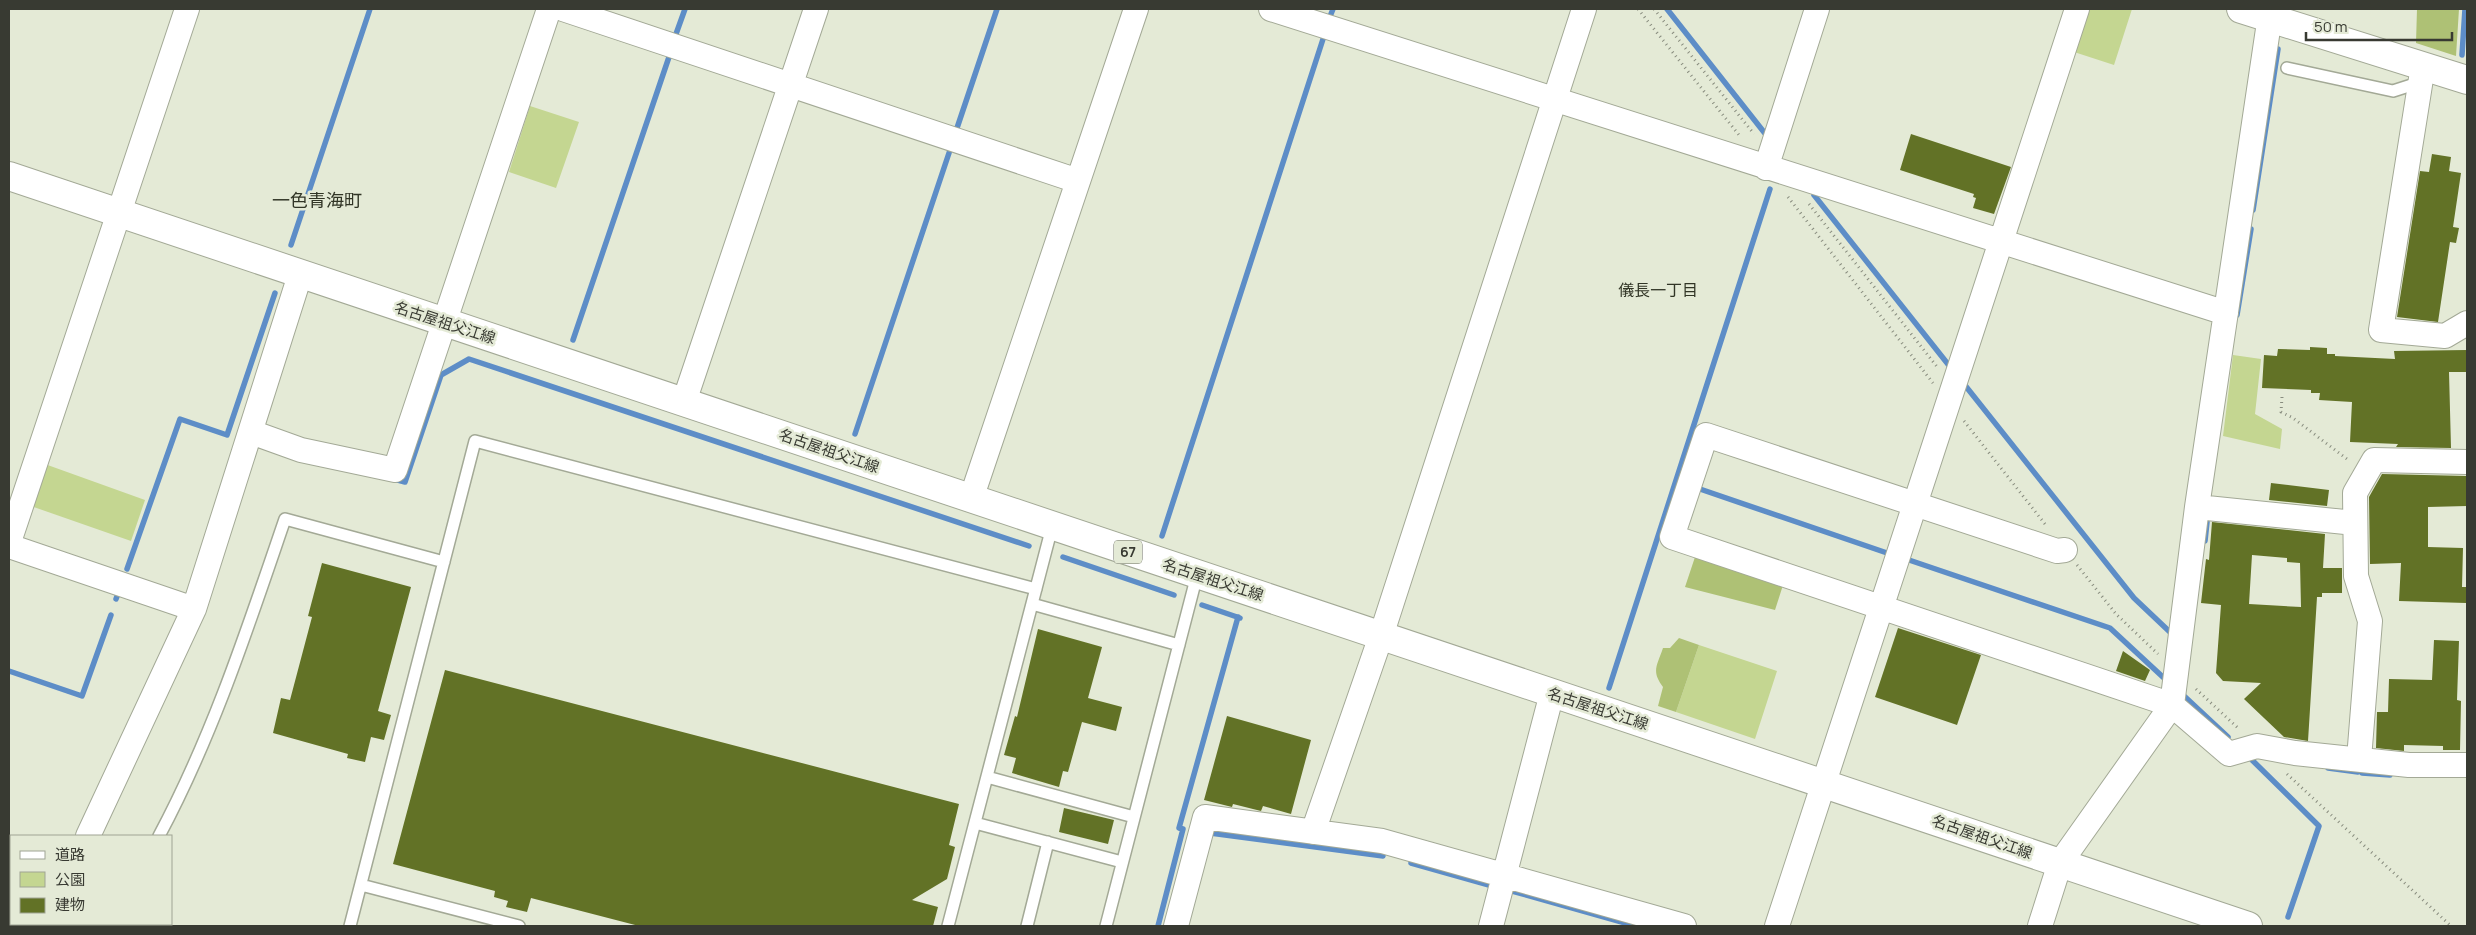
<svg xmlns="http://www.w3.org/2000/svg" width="2476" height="935" font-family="Manrope,'Noto Sans JP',sans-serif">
	<rect width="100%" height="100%" fill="#e4ead6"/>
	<path fill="#c4d691" d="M2085 9H2132L2114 65 2071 51Z
		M530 106 579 122 556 188 509 172Z
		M2233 355 2261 359 2255 414 2282 429 2280 449 2223 436Z
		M42 463 145 500 131 541 28 505Z
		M1699 645 1777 671 1755 739 1676 712Z"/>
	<path fill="#aec175" d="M2417 9H2459L2456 56 2416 43Z
		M1696 554 1783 585 1775 610 1685 587Z
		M1679 638 1699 645 1676 712 1658 706 1663 687C1651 671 1657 666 1663 648H1670Z"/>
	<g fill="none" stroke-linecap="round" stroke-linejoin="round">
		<path stroke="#5d8dc7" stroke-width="5.5" d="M1667 9 1767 136
			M1329 19 1333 9
			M676 34 685 9
			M2462 55 2465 9
			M956 131 997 9
			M1814 195 1951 368
			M2253 210 2278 49
			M291 245 370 9
			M2237 315 2251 229
			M573 340 670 54
			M1964 384 2134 598 2172 634
			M855 434 951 147
			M394 479 405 482 441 375 469 359 1029 546
			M1697 488 1890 554
			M1162 536 1324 36
			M2205 541 2207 522
			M1063 557 1174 595
			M1909 560 2110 628 2165 679
			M127 569 180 419 227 435 275 293
			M116 599 119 591
			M1202 605 1240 618
			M9 671 82 696 111 615
			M1609 688 1770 189
			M2183 695 2228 737
			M2251 759 2319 826 2288 917
			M2328 768 2358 772
			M2362 773 2390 775
			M1210 833 1383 856
			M1411 863 1489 885
			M1512 891 1636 926
			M1158 926 1183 829 1179 828 1238 617"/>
	</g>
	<path fill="#627226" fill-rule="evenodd" d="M1911 134 2011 167 1994 214 1973 208 1976 198 1973 197 1974 194 1900 170Z
		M2432 154 2451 157 2449 171 2461 173 2453 227 2459 228 2456 243 2450 242 2438 322 2397 317 2420 171 2429 172Z
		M2310 347 2327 348V354H2335V356L2395 359 2394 351 2467 350V372H2449L2451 448 2396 447 2398 444 2350 442 2352 402 2319 400 2320 393H2311V390L2262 388 2264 355 2277 356 2278 349 2310 350Z
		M2382 474 2467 476V506L2428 507V547L2463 548 2462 587H2466V603L2399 601 2401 563 2370 564 2369 497Z
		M2271 483 2329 490 2327 506 2269 500Z
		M2212 522 2325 534 2323 568H2342V593H2322V597H2317L2308 741 2284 737 2244 699 2261 683 2223 681 2216 673 2221 605 2201 603 2206 559 2209 560ZM2252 555 2287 558V562L2300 563 2301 607 2249 604Z
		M322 563 411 587 378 711 391 715 384 740 371 737 365 762 347 758 348 754 273 733 281 698 290 700 312 617 308 616Z
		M1898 628 1981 655 1957 725 1875 697Z
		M1038 629 1102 647 1088 698 1122 707 1116 731 1082 722 1068 772 1063 771 1059 787 1012 773 1016 758 1004 755 1015 716 1017 717Z
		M2434 640 2459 641 2457 700 2461 701 2460 750H2443V746L2404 745V751L2376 748 2377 712H2388L2389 679 2432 680Z
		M2123 651 2150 670 2145 681 2116 671Z
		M445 670 959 804 949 845 955 847 947 879 912 900 938 907 933 926H639L531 898 527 912 506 907 508 901 494 897 495 891 393 864Z
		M1227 716 1311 740 1291 814 1263 806 1261 811 1233 804 1232 807 1204 800Z
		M1064 808 1114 820 1108 844 1059 832Z"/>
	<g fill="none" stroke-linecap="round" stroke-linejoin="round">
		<defs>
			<path id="lane" d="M2287 68 2393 91 2421 82
				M1032 604 1179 645
				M987 777 1134 817
				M975 823 1122 862
				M159 836C213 735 248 627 285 519L444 562
				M361 885 519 926
				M112 926 113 924
				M350 926 475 441 1036 589
				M948 926 1052 527
				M1027 926 1048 842
				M1106 926 1197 575"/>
			<path id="street" d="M563 9 1078 181
				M1271 9 2226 313
				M2423 66 2381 330 2445 336 2467 323
				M1766 168 1817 9
				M684 402 816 9
				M251 432 301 450 395 470 549 9
				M971 499 1136 9
				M2197 507 2355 523
				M9 542 187 9
				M9 546 194 609
				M2065 550 2057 551 1706 435 1672 537 2172 705 2229 754 2257 746 2295 753 2409 765H2467
				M2359 759 2370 621 2356 576 2355 493 2374 460 2467 462
				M1313 832 1381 636 1584 9
				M88 836 194 609 300 275
				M9 900 11 901
				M46 926 48 924
				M1176 926 1205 817 1382 841 1684 926
				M1491 926 1552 693
				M1777 926 2077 9
				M2040 926 2060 863 2172 705 2197 507 2271 9"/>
			<path id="secondary" d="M2241 9 2467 80"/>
			<path id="primary" d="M9 176 2248 926"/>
		</defs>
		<use href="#lane" stroke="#a3a996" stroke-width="14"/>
		<use href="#street" stroke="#a3a996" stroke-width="26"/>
		<use href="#secondary" stroke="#a3a996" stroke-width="30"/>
		<use href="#primary" stroke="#a3a996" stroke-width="30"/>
		<path stroke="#888c7e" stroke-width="3" stroke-dasharray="1 4" stroke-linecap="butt" d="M1638 9 1739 135
			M1654 9 1754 134
			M1788 197 1933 383
			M1809 204 1938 368
			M2282 397 2281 412 2293 418 2347 459H2350
			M1964 421 2045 524
			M2077 565 2116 614 2158 654
			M2196 689 2239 729
			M2287 774 2451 926"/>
		<use href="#lane" stroke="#fff" stroke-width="11"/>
		<use href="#street" stroke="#fff" stroke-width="24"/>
		<use href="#secondary" stroke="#fff" stroke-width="28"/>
		<use href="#primary" stroke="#fff" stroke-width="28"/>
	</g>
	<g text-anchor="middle" stroke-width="5" stroke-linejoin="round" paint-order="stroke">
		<rect fill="#e4ead6" stroke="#6c6f63" stroke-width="1" x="1114" y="540.5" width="28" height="23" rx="4"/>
		<g font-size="14" font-weight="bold" fill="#383a32">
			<text x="1128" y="557">67</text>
		</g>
		<g font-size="15" fill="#383a32" stroke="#e4ead6">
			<text transform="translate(445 323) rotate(18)" y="5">名古屋祖父江線</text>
			<text transform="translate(829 451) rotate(19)" y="5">名古屋祖父江線</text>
			<text transform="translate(1213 580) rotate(18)" y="5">名古屋祖父江線</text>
			<text transform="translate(1598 709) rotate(18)" y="5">名古屋祖父江線</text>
			<text transform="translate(1982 837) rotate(19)" y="5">名古屋祖父江線</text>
		</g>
		<g font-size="16" fill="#313526" stroke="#e4ead6">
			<text x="1658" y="296">儀長一丁目</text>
		</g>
		<g font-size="18" fill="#313526" stroke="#e4ead6">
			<text x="317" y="207">一色青海町</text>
		</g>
	</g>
	<rect width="2476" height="935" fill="none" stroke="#383a32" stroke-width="20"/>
	<rect x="10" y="835" width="162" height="90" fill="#e4ead6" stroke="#9fa494"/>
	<rect x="20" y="851" width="25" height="8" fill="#ffffff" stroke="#9fa494"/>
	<text x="55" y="860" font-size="15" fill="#383a32">道路</text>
	<rect x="20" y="872" width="25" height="15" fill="#c4d691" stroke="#9fa494"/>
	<text x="55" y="885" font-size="15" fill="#383a32">公園</text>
	<rect x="20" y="898" width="25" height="15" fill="#627226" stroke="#9fa494"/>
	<text x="55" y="910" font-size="15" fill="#383a32">建物</text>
	<path d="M2306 32v8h146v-8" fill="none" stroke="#383a32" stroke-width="2.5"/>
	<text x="2314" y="32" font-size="15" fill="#383a32" stroke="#e4ead6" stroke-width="4" paint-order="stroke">50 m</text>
</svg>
